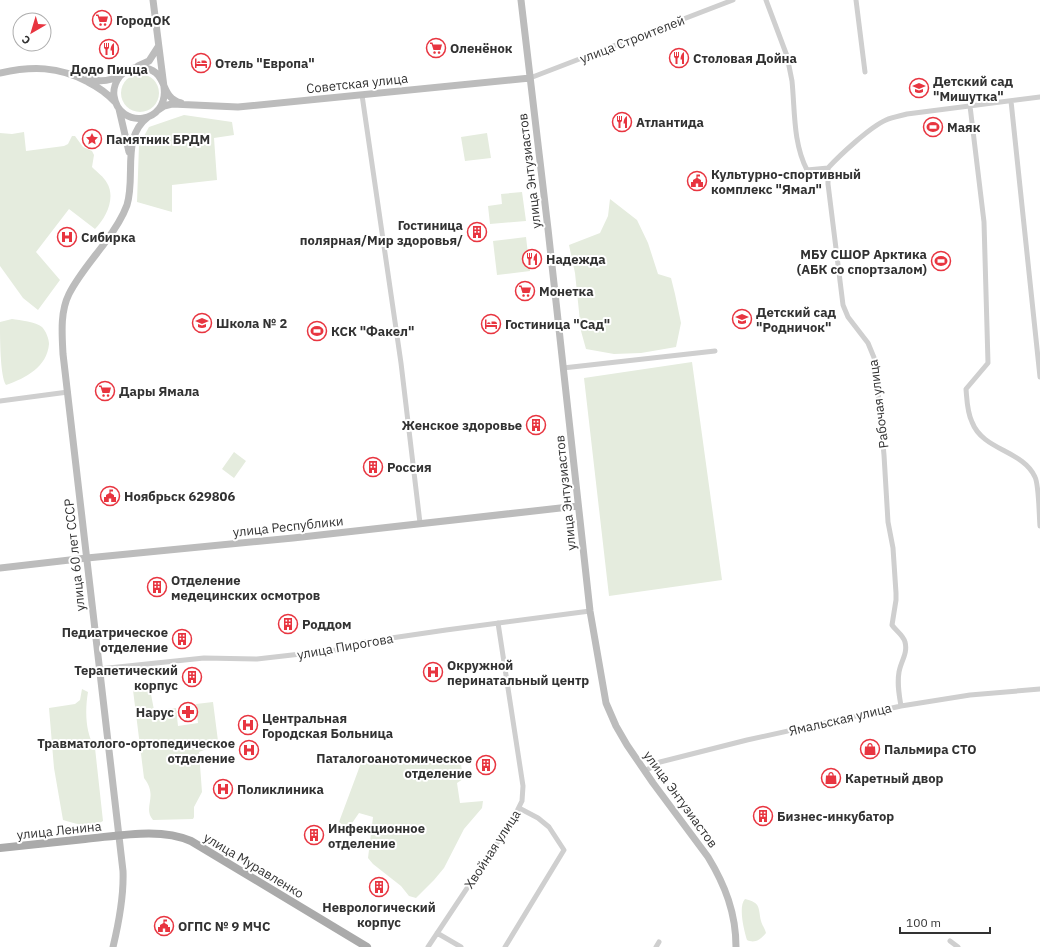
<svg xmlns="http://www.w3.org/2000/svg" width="1040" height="947" font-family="'IBM Plex Sans',sans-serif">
	<rect width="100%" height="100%" fill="#fff"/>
	<path fill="#e5ecde" d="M121 93a19 19 0 1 1 38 0a19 19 0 1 1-38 0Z
		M184 115 232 122 234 135 214 138 217 180 172 185V212L137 202 139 145 149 127Z
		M24 132 26 151 64 146 68 144 72 136H75L83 147 92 151 94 155 92 167C97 172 104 177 107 183 116 198 106 218 95 229L69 209 36 252 60 280 38 310 23 298 0 266V133L12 134Z
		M487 133 491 158 465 161 461 137Z
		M522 192 526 221 490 224 488 206 502 204 501 194Z
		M610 199 637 220 648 243 658 274 671 278 675 294 681 323 676 347 641 353 614 354 586 349 581 331 575 273 569 245 600 233 608 216Z
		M526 237 530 271 497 275 493 241Z
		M12 319C20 320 36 322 42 327 46 331 49 339 49 344 47 367 26 378 6 385 0 377 0 335 0 322Z
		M692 362 722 580 609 596 584 378Z
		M234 452 246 461 234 478 222 469Z
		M82 689 88 692C85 710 85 732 95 748L103 821C91 829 76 824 63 820L54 768 49 708 75 704 80 700Z
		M150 689 154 710 176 708 178 726 198 723 196 704 213 702 218 741 212 743 209 748 199 752 202 792 194 807V817L193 819 153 820C142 807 159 797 144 778L133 690Z
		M445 756 452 758 461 764 463 779 457 783 460 803 483 801 482 808 464 829 444 868 434 880 416 898 409 896 401 886 373 864 368 858 373 817 359 813 348 829 339 822 361 763Z
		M745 899C761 903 758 907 761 921 762 925 765 929 766 933 761 939 755 944 747 940 744 931 738 906 745 899Z"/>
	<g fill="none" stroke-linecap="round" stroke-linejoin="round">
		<path stroke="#cfcfcf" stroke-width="5" d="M766 0 787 56 792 81C795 111 793 143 807 170L828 168
			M856 0 865 72
			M530 78 733 0
			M362 95 401 363 420 523
			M1011 101 1040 377
			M970 106 984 222 988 363 966 389C967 400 967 412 972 422 983 451 1023 450 1035 477 1039 485 1039 515 1040 526
			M563 368 715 351
			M0 401 68 392
			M99 669 204 658 257 659 336 650 364 642 446 630 590 611
			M901 706C899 694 897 684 899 672 901 661 908 653 905 642 903 635 896 631 892 625L896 600V593L893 548 888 522 884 455 875 360 868 343 848 317 843 305 828 184V168C840 155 870 127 886 120 893 117 900 116 907 114L1040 97
			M645 771 660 762 668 760 747 740 901 706 970 695 1040 689
			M437 933 461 947
			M950 941 958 947
			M428 947 513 819 522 801 523 786 498 623
			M505 947 564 850 549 827 538 818 519 808
			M656 947 659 942"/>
		<path stroke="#bcbcbc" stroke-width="7" d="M153 0 164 87C169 124 119 130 114 96 113 89 116 81 120 76 127 69 137 66 146 68 169 74 159 97 181 103
			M521 0 548 229 590 611 606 703 616 726 627 745 653 783 708 857C725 885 736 913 736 947
			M138 66 149 61 158 47
			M0 73C32 66 58 66 88 82 98 87 107 93 115 102
			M88 79C100 82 110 82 120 75
			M119 109 129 152
			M158 110 164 106 172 104 238 107 530 78
			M0 568 87 558 293 538 578 506
			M113 947C119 922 124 897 123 871L63 354C62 334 60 312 69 294 78 276 92 260 104 244 113 232 122 219 127 205 136 176 121 137 148 117"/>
		<path stroke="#aaa" stroke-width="8" d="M0 848C28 845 57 842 85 839 118 836 160 827 191 841L367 947"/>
	</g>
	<defs>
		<symbol id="supermarket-ring" viewBox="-11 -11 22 22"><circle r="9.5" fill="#fff" stroke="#e83540" stroke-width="1.5"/><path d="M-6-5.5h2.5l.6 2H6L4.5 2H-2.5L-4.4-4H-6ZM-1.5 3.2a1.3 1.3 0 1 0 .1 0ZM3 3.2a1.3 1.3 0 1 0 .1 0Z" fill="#e83540"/></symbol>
		<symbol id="restaurant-ring" viewBox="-11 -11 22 22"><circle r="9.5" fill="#fff" stroke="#e83540" stroke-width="1.5"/><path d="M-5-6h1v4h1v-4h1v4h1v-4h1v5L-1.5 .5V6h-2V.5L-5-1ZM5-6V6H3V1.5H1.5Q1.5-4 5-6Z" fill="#e83540"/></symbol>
		<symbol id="hotel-ring" viewBox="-11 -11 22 22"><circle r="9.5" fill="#fff" stroke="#e83540" stroke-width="1.5"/><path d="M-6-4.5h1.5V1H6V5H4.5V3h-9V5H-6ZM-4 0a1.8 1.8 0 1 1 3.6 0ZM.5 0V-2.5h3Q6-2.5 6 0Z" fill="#e83540"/></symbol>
		<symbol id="school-ring" viewBox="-11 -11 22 22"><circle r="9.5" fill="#fff" stroke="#e83540" stroke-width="1.5"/><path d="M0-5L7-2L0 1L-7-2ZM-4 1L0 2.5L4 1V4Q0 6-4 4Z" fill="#e83540"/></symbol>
		<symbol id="stadium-ring" viewBox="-11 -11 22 22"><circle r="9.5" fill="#fff" stroke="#e83540" stroke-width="1.5"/><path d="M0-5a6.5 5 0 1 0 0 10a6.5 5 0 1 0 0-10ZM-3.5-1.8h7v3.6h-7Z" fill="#e83540"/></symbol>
		<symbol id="sight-ring" viewBox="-11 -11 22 22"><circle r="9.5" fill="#fff" stroke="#e83540" stroke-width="1.5"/><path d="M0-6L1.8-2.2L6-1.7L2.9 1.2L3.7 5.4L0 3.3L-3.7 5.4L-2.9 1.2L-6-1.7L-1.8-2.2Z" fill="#e83540"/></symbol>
		<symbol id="civic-ring" viewBox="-11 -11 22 22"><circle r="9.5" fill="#fff" stroke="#e83540" stroke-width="1.5"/><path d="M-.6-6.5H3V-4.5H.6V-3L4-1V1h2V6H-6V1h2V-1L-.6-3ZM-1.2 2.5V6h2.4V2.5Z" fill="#e83540"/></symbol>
		<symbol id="building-ring" viewBox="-11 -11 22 22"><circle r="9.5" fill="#fff" stroke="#e83540" stroke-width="1.5"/><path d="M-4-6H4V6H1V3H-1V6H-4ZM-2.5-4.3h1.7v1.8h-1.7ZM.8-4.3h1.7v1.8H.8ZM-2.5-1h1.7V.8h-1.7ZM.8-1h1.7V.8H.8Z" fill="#e83540"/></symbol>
		<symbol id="hospital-ring" viewBox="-11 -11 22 22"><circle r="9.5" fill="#fff" stroke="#e83540" stroke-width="1.5"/><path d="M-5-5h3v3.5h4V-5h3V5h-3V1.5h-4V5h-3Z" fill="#e83540"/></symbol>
		<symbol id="pharmacy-ring" viewBox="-11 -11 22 22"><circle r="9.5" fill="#fff" stroke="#e83540" stroke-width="1.5"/><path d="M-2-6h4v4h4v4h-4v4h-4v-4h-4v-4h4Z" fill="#e83540"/></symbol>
		<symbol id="shop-ring" viewBox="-11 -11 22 22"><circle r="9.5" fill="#fff" stroke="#e83540" stroke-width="1.5"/><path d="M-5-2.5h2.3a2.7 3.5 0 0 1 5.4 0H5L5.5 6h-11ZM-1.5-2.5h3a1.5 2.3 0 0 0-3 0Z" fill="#e83540"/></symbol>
	</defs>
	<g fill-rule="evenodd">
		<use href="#supermarket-ring" x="91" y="9" width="22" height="22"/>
		<use href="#supermarket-ring" x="425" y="37" width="22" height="22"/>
		<use href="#restaurant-ring" x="98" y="38" width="22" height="22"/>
		<use href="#restaurant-ring" x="668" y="47" width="22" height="22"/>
		<use href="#hotel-ring" x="190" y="52" width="22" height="22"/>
		<use href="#school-ring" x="908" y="77" width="22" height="22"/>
		<use href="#restaurant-ring" x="611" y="111" width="22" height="22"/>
		<use href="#stadium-ring" x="922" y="116" width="22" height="22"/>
		<use href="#sight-ring" x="81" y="128" width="22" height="22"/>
		<use href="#civic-ring" x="686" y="170" width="22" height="22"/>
		<use href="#building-ring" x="466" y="221" width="22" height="22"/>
		<use href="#hospital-ring" x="56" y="226" width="22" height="22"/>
		<use href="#restaurant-ring" x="521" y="248" width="22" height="22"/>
		<use href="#stadium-ring" x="930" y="250" width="22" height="22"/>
		<use href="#supermarket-ring" x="514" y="280" width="22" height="22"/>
		<use href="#school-ring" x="731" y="308" width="22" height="22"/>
		<use href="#school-ring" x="191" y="312" width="22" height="22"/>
		<use href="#hotel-ring" x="480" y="313" width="22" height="22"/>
		<use href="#stadium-ring" x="306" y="320" width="22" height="22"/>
		<use href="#supermarket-ring" x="94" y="380" width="22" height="22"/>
		<use href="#building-ring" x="525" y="414" width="22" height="22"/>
		<use href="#building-ring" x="362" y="456" width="22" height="22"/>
		<use href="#civic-ring" x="99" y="485" width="22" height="22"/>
		<use href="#building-ring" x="146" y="576" width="22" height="22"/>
		<use href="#building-ring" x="277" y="613" width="22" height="22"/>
		<use href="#building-ring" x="171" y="628" width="22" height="22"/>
		<use href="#hospital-ring" x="422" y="661" width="22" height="22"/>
		<use href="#building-ring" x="181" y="666" width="22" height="22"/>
		<use href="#pharmacy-ring" x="177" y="701" width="22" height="22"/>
		<use href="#hospital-ring" x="237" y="714" width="22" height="22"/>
		<use href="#shop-ring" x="859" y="738" width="22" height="22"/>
		<use href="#hospital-ring" x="238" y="739" width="22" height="22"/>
		<use href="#building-ring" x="475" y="754" width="22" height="22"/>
		<use href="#shop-ring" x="820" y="767" width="22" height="22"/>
		<use href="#hospital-ring" x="212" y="778" width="22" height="22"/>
		<use href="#building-ring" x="752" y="805" width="22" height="22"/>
		<use href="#building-ring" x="303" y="824" width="22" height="22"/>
		<use href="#building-ring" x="368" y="876" width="22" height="22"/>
		<use href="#civic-ring" x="153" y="915" width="22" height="22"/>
	</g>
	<g text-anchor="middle" stroke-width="4" stroke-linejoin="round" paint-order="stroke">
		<g font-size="13" font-weight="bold" fill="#323232" stroke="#fff" text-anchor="start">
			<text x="116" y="25">ГородОК</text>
			<text x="450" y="53">Оленёнок</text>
			<text x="693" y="63">Столовая Дойна</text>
			<text x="215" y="68">Отель "Европа"</text>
			<text x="109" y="74" text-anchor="middle">Додо Пицца</text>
			<text x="933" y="86">Детский сад<tspan x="933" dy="15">"Мишутка"</tspan></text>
			<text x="636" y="127">Атлантида</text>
			<text x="947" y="132">Маяк</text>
			<text x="106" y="144">Памятник БРДМ</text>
			<text x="711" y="179">Культурно-спортивный<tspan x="711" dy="15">комплекс "Ямал"</tspan></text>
			<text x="463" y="230" text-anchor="end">Гостиница<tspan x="463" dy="15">полярная/Мир здоровья/</tspan></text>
			<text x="81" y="242">Сибирка</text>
			<text x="927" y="259" text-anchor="end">МБУ СШОР Арктика<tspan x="927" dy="15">(АБК со спортзалом)</tspan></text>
			<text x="546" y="264">Надежда</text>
			<text x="539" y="296">Монетка</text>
			<text x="756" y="317">Детский сад<tspan x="756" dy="15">"Родничок"</tspan></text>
			<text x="216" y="328">Школа № 2</text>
			<text x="505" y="329">Гостиница "Сад"</text>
			<text x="331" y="336">КСК "Факел"</text>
			<text x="119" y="396">Дары Ямала</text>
			<text x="522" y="430" text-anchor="end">Женское здоровье</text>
			<text x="387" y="472">Россия</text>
			<text x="124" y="501">Ноябрьск 629806</text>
			<text x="171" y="585">Отделение<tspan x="171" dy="15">медецинских осмотров</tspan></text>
			<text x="302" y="629">Роддом</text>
			<text x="168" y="637" text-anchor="end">Педиатрическое<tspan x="168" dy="15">отделение</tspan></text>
			<text x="447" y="670">Окружной<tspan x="447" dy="15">перинатальный центр</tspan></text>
			<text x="178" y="675" text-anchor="end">Терапетический<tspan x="178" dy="15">корпус</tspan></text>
			<text x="174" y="717" text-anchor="end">Нарус</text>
			<text x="262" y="723">Центральная<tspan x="262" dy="15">Городская Больница</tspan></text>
			<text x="235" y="748" text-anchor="end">Травматолого-ортопедическое<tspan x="235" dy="15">отделение</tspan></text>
			<text x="884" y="754">Пальмира СТО</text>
			<text x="472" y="763" text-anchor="end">Паталогоанотомическое<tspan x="472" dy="15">отделение</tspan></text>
			<text x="845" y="783">Каретный двор</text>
			<text x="237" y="794">Поликлиника</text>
			<text x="777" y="821">Бизнес-инкубатор</text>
			<text x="328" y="833">Инфекционное<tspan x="328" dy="15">отделение</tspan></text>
			<text x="379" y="912" text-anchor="middle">Неврологический<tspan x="379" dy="15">корпус</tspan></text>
			<text x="178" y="931">ОГПС № 9 МЧС</text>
		</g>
		<g font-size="13" fill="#323232" stroke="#fff">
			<text transform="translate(632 39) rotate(-21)" y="5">улица Строителей</text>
			<text transform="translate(357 83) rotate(-6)" y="5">Советская улица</text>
			<text transform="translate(529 171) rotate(-97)" y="5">улица Энтузиастов</text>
			<text transform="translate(878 404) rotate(-97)" y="5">Рабочая улица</text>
			<text transform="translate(565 493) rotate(-96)" y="5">улица Энтузиастов</text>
			<text transform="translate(288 526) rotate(-6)" y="5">улица Республики</text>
			<text transform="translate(74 555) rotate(-96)" y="5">улица 60 лет СССР</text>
			<text transform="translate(345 646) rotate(-10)" y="5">улица Пирогова</text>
			<text transform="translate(840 719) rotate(-13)" y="5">Ямальская улица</text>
			<text transform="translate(681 799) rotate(54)" y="5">улица Энтузиастов</text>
			<text transform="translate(59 830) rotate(-6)" y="5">улица Ленина</text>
			<text transform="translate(492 849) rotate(-57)" y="5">Хвойная улица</text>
			<text transform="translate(254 865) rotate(31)" y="5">улица Муравленко</text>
		</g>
	</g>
	<g transform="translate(32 32) rotate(218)"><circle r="19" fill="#ffffff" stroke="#adadad"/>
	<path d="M0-3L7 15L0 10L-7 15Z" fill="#e83540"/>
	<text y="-6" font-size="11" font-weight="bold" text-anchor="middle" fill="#323232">С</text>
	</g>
	<path d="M900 927v6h90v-6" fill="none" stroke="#323232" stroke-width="2"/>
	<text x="906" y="927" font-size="12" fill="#323232" stroke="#ffffff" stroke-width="3" paint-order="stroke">100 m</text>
</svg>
